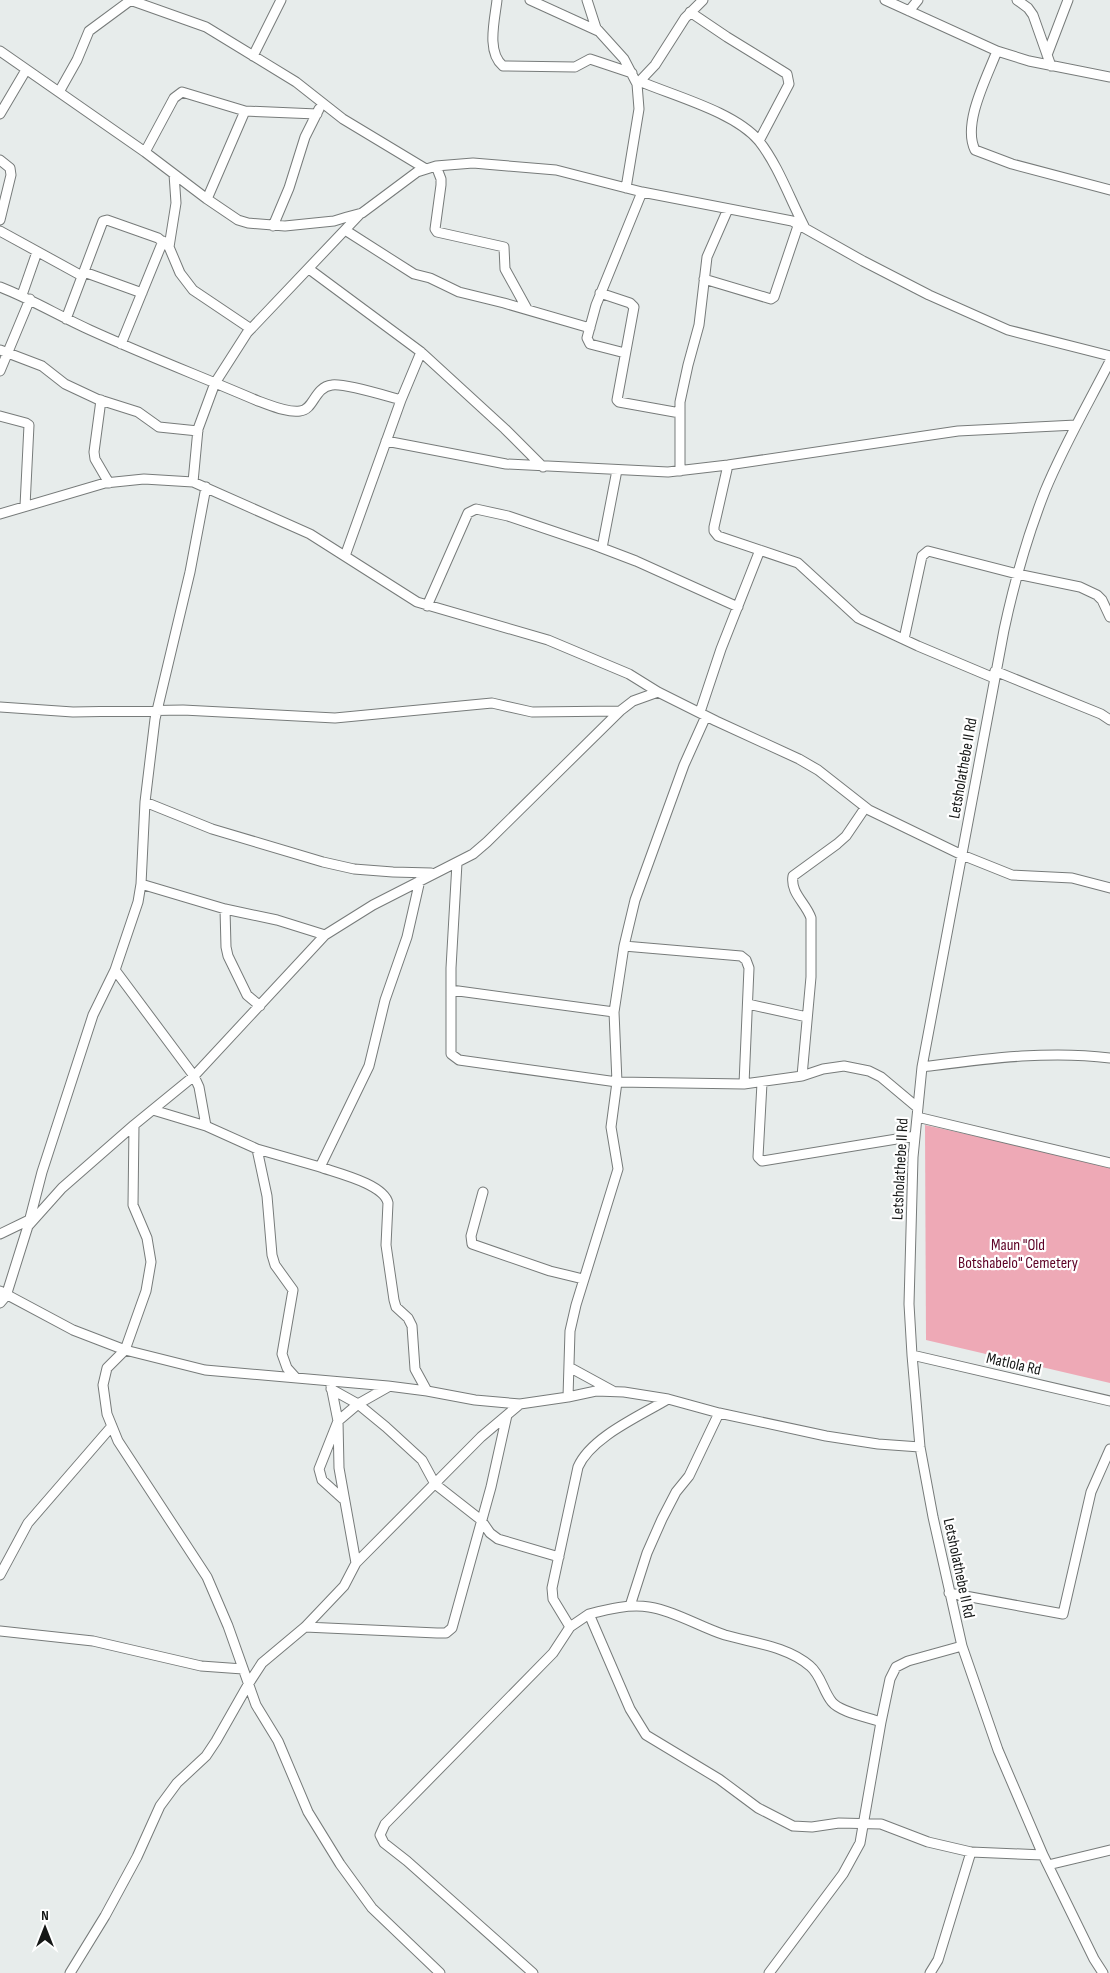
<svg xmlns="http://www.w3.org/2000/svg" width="1110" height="1973" font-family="'Sofia Sans Condensed',sans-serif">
	<rect width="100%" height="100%" fill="#e7eceb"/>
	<path fill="#eea9b6" d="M925 1125 1110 1166V1383L926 1340Z"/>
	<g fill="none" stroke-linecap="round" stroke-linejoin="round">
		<defs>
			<path id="minor" d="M130 0 206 27 296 82 343 119 426 169
				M497 0C495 19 486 52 503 66L575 67 590 59 632 73
				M530 0 598 31
				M587 0 596 28 624 59 637 84 639 109 626 188
				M885 0 997 51 1029 61 1110 77
				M1017 0 1028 8 1033 15 1051 66
				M909 11 918 0
				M690 12 727 37 787 74 789 84 759 141
				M0 51 145 152 207 199 238 220 248 223 285 226 334 221 347 217 362 213 417 172 436 166 473 163 556 170 642 192 792 221 863 261 929 295 1008 330 1110 356
				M997 51C987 77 962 124 975 150L1012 164 1110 190
				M1047 55 1068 0
				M253 56 281 0
				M639 81C674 96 735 112 759 141 778 165 790 199 804 226
				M637 84 655 65 685 18 703 0
				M59 92 77 60 89 31 131 0
				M0 114 26 70
				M145 152 174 98 182 92 245 111 317 114
				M0 160 10 168 11 175 0 220
				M436 166 441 179V185L435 229 437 232 504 247 505 269 527 309
				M174 174 176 203 169 247 180 273 193 290 251 329
				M207 199 245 111
				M273 226 289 188 305 137 319 109
				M345 230 414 274 430 278 459 292 504 303 590 328
				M0 231 82 276
				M309 269 421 352 505 429 543 467
				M84 272 142 293
				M704 279 771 299 774 297 799 223
				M0 287C31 299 59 316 90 330 145 355 202 377 258 401 270 405 287 413 300 411 314 410 314 387 332 385 345 383 386 396 401 400
				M600 293 630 303 634 307 617 400 619 402 680 413
				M22 295 37 252
				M66 319 103 221 107 220 158 238 169 247
				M121 344 163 241
				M0 350 42 366 65 384 97 399 138 412 159 427 198 431
				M625 353 590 344 587 338 596 305 642 192
				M0 371 30 299
				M101 400 94 452 95 459 109 483
				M0 416 26 423 29 425 25 506
				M386 441 506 464 668 472 728 465 958 431 1076 425
				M728 465 714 527V531L718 536 798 563 858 618 918 646 994 678
				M680 471V402L688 365 699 325 707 257 728 209
				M193 482 198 429 215 383 247 333 360 214
				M0 514 105 483 144 479 193 482 310 534 417 602 548 640 629 674 658 692 716 721 799 759 818 770 869 810 962 855 1012 875 1072 878 1110 888
				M602 548 617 470
				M345 556 401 400 421 352
				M427 606 468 513 476 509 508 516 594 545 636 561 738 607
				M904 639 922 556 928 551 1017 574 1080 587 1097 595 1102 600 1110 617
				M995 671 1101 714 1110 720
				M0 707 73 712 183 710 335 718 492 703 532 712 620 711
				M700 712 721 649 760 550
				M145 802 212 829 323 862 354 869 393 872 431 873
				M457 863 451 968V1054L459 1060 617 1082 614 1012 624 946 635 900 684 765 706 716
				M141 884 225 909 277 920 325 935
				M225 909 226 947 228 956 247 995 260 1006
				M624 946 741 956 746 960 749 968 744 1084
				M115 970 194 1076 199 1087 206 1126 257 1149 320 1167 369 1066 385 1000 407 937 420 880
				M451 990 614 1012
				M748 1004 807 1017
				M922 1067C985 1059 1047 1050 1110 1058
				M802 1076 811 977V918C806 903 790 893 793 876L837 844 846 836 865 808
				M762 1083 758 1157 762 1161 915 1136
				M153 1110 206 1126
				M917 1117 1110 1163
				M134 1125 133 1205 147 1238 151 1262 146 1291 125 1350 107 1368 103 1385 107 1414 118 1441 207 1577 228 1626 256 1705 278 1741 308 1812 340 1864 372 1908 440 1973
				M257 1149 267 1196 272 1255 275 1265 293 1290 282 1354 287 1368 296 1378
				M320 1167C337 1173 384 1184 388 1203L386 1245 394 1300 396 1307 408 1318 412 1326 415 1369 427 1391
				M483 1192 471 1236 472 1244 550 1271 583 1279
				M28 1226 42 1172 93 1015 115 970 138 902 141 884 145 802 155 719 190 572 206 487
				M0 1234 29 1220
				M0 1291 73 1330 125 1350 205 1370 388 1386 427 1391 475 1400 520 1404 568 1397 596 1391 624 1392 668 1399 719 1413 826 1436 878 1444 920 1447
				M0 1303 6 1296 28 1226 62 1188 134 1125 194 1076 325 935 373 905 473 854 487 842 620 711 633 701 658 692
				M912 1355 1110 1401
				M569 1367 613 1391
				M331 1386 338 1421 339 1468 356 1563
				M331 1389 358 1404 386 1427 422 1460 435 1484 481 1520 490 1533 498 1539 559 1557
				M568 1397 570 1331 576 1305 618 1169 611 1127 617 1082 744 1084 802 1076 823 1069 844 1066 869 1071 881 1077 918 1108
				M668 1399C640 1416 591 1437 578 1467L552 1588 553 1599 570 1627 589 1614 630 1709 646 1735 719 1779 758 1808 793 1826 812 1827 839 1823 881 1824 928 1842 971 1852 1043 1855
				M343 1499 322 1480 319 1469 338 1421 358 1404 388 1387
				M0 1575 28 1523 112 1426
				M949 1593 1063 1614 1091 1492 1110 1449
				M630 1606 647 1553 662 1519 676 1492 689 1476 719 1413
				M589 1614C609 1609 629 1604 649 1607 675 1611 700 1627 725 1635 753 1643 787 1646 810 1666 821 1675 823 1691 832 1702 840 1712 867 1717 881 1722
				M305 1627 437 1633H446L452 1628 491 1487 507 1415
				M0 1631 93 1641 201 1666 243 1669
				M1048 1865 1110 1850
				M70 1973 105 1916 137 1857 160 1806 177 1783 206 1756 216 1741 249 1683 262 1663 305 1627 344 1586 356 1563 481 1437 520 1404
				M533 1973 407 1861 384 1843 380 1835 385 1824 553 1653 570 1627
				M769 1973 843 1874 860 1843 881 1722 890 1679 896 1667 908 1661 962 1646
				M930 1973 938 1960 971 1852
				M1103 1973 1094 1959 1043 1855 998 1750 962 1646 933 1517 920 1447 912 1355 909 1304 913 1157 922 1067 1004 630C1014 583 1027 537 1045 491 1063 447 1088 404 1110 361"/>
		</defs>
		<use href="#minor" stroke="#777b7a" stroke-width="11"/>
		<use href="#minor" stroke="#fff" stroke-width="9"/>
	</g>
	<g text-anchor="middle" stroke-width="4.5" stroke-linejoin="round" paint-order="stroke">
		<g font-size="16" fill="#151716" stroke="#fff">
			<text transform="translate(962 768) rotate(-80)" y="6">Letsholathebe II Rd</text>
			<text transform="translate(899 1169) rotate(-87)" y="6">Letsholathebe II Rd</text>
			<text transform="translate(1014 1363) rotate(13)" y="6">Matlola Rd</text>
			<text transform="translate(960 1568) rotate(78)" y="6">Letsholathebe II Rd</text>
		</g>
		<g font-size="16" fill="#5e0226" stroke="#fff">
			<text x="1018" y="1250">Maun "Old<tspan x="1018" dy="18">Botshabelo" Cemetery</tspan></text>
		</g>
	</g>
	<g transform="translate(45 1928)" stroke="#ffffff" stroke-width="4" paint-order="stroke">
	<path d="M0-4L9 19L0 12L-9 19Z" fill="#151716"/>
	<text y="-8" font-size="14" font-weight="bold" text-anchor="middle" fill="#151716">N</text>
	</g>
</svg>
